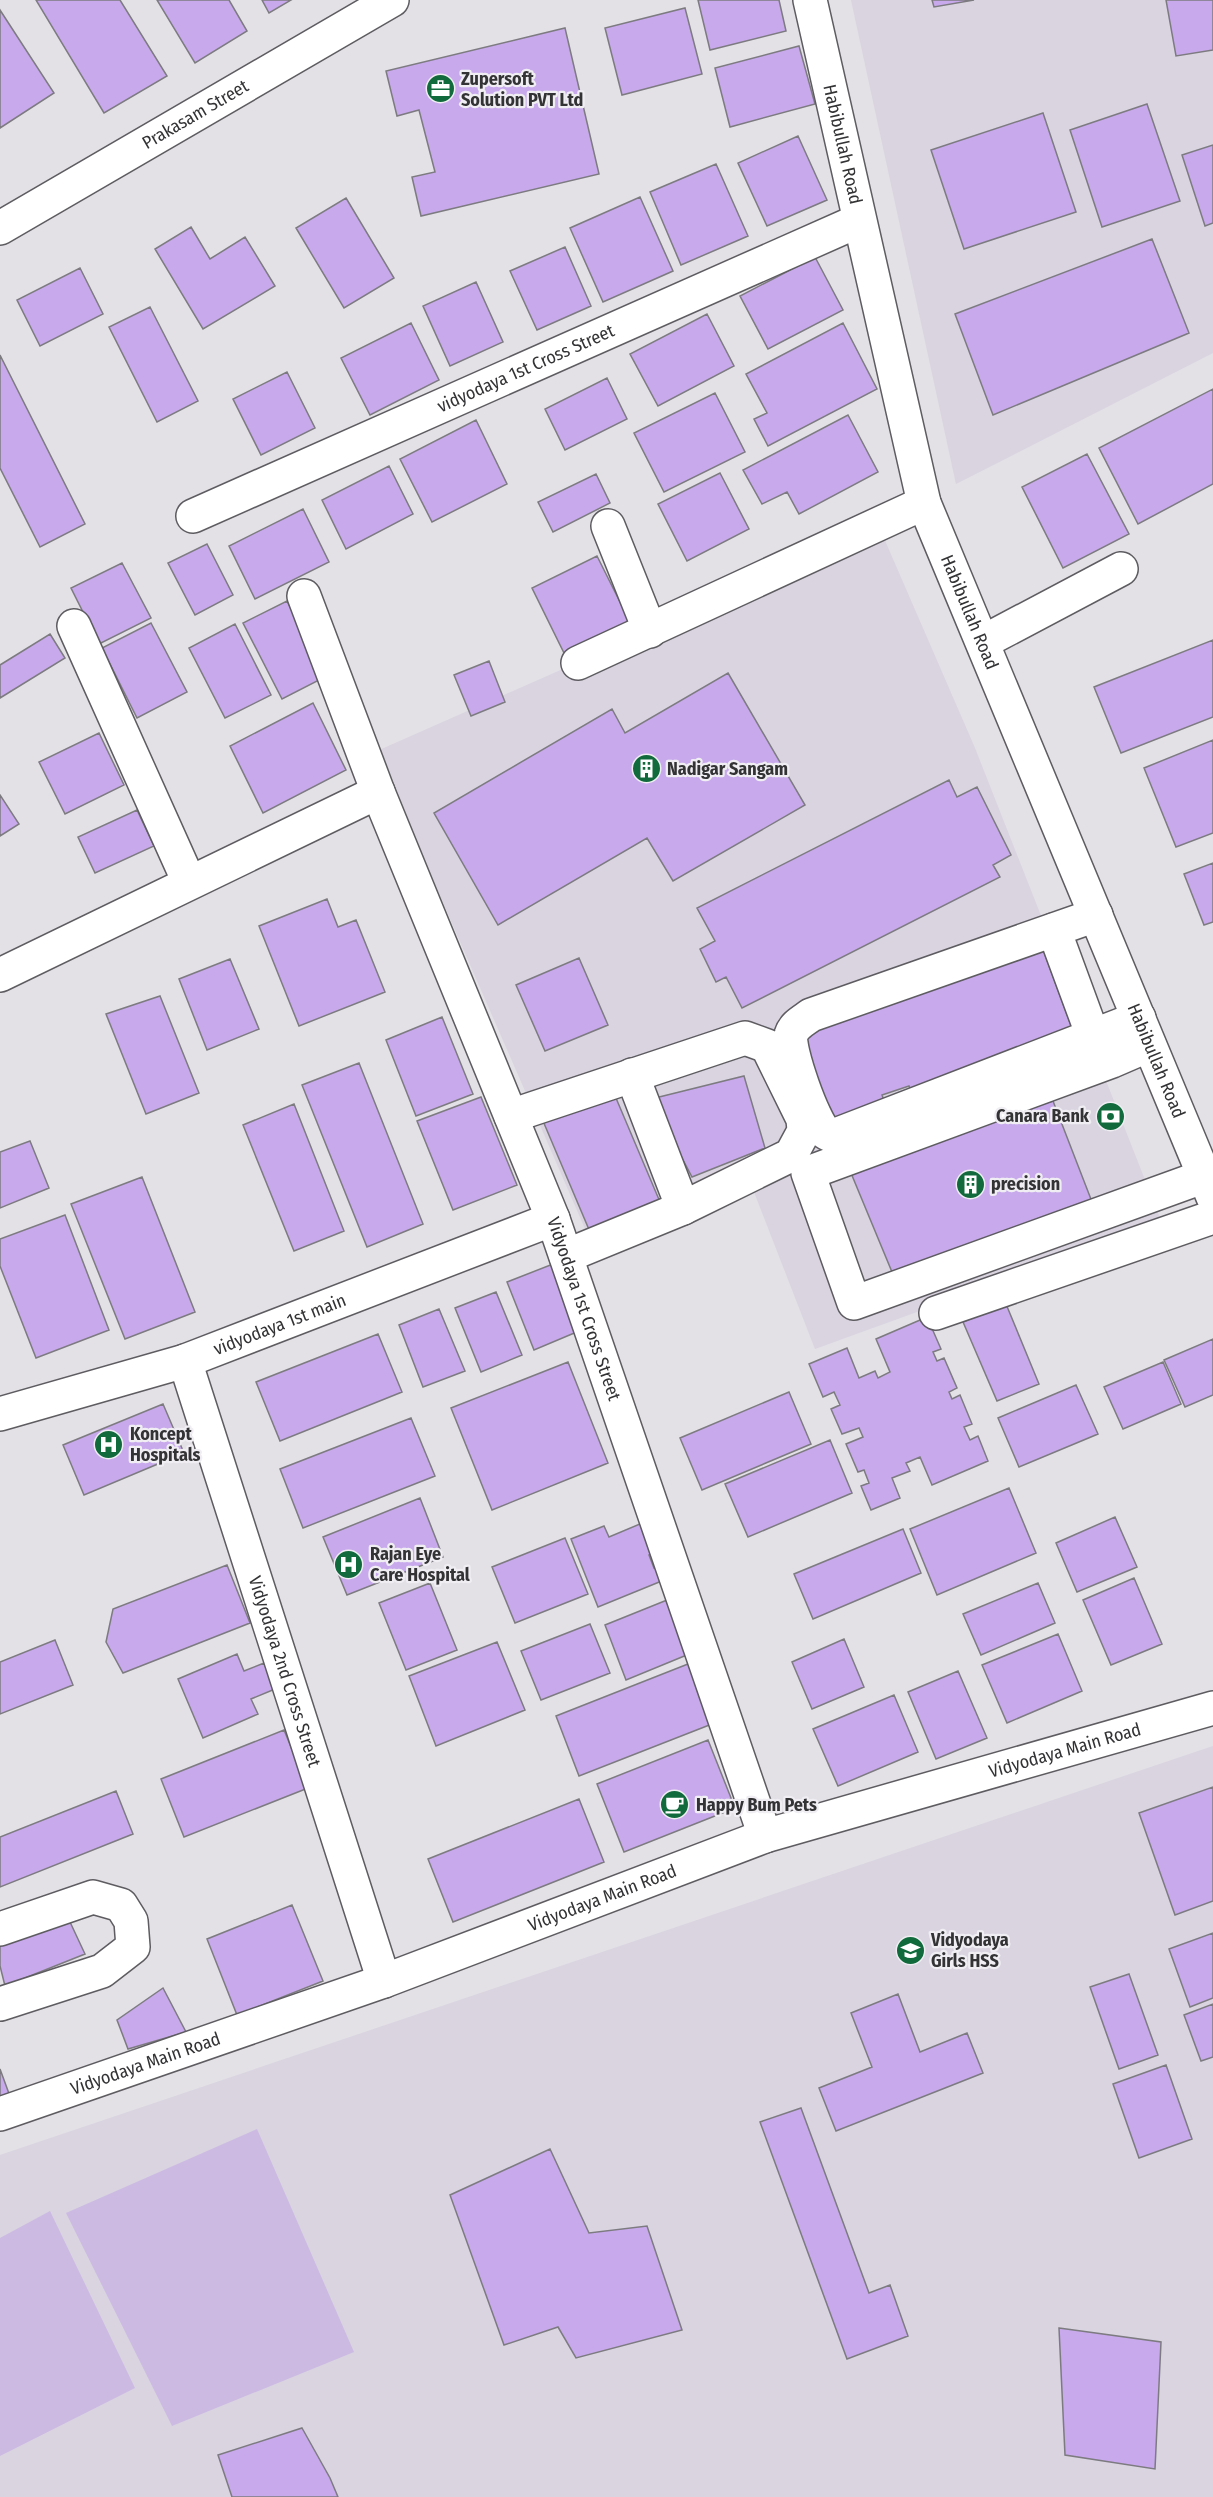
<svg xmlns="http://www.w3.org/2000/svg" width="1213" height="2497" font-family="'Fira Sans Condensed',sans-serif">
	<rect width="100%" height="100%" fill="#e3e0e6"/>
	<path fill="#d9d4e0" d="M851 0H1213V353L956 484Z
		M880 529 975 748 1162 1223 815 1349 749 1179 586 1231 377 751Z
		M1213 1746V2497H0V2155Z"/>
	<path fill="#ccbae3" d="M257 2129 354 2352 172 2426 66 2213Z
		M50 2211 135 2388 0 2456V2238Z"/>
	<path fill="#c7a9ec" stroke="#7d7b80" stroke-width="1.5" d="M36 0H120L167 76 104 113Z
		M157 0H229L247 31 195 63Z
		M262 0H291L269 13Z
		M698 0H779L786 31 710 50Z
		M932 0H974L934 7Z
		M1166 0H1213V50L1176 56Z
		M685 8 702 74 622 95 605 28Z
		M0 10 54 93 0 128Z
		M565 28 599 174 421 216 412 177 435 172 419 110 397 116 386 71Z
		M799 46 815 104 730 127 715 68Z
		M1147 104 1180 201 1102 227 1070 130Z
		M1043 113 1076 212 964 249 931 150Z
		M798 136 827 200 767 226 738 163Z
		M1213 145V223L1205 226 1182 155Z
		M716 164 748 236 681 265 650 192Z
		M640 197 673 271 603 302 570 228Z
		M346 198 394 278 344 308 296 228Z
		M191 227 210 259 245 237 275 286 203 329 155 249Z
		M1152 239 1189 333 993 415 955 314Z
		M565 247 591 306 537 330 510 271Z
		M815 257 843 310 768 349 740 296Z
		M80 268 103 314 40 346 17 300Z
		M476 282 503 342 450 366 423 306Z
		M150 307 198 401 157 422 109 327Z
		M707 314 734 366 658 406 630 354Z
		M411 323 439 380 370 415 341 358Z
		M843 323 877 389 768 446 754 419 767 413 746 374Z
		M0 355 85 524 40 547 0 468Z
		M287 372 315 428 261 455 233 399Z
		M607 378 627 419 565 450 545 409Z
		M1213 389V484L1138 524 1099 448Z
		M715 393 745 452 664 492 634 433Z
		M848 415 878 472 799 514 787 492 762 504 743 470Z
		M476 420 507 484 432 522 400 459Z
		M1087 454 1129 534 1063 568 1022 487Z
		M389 466 413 514 346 549 322 500Z
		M720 473 749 529 687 561 658 504Z
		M596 474 610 503 553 532 538 502Z
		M303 509 329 562 255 599 229 546Z
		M207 544 233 595 195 615 168 563Z
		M597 556 630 622 565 655 532 588Z
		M122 563 151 618 99 644 71 588Z
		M287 601 325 677 282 699 243 623Z
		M151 623 187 692 137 718 102 648Z
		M235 624 271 695 225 718 189 648Z
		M50 634 65 658 0 698V665Z
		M1213 640V717L1121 753 1094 687Z
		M489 661 505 702 471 716 454 675Z
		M728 673 805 805 673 881 647 838 498 925 434 813 612 709 625 733Z
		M313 703 346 770 263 813 230 746Z
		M99 733 124 785 65 814 39 762Z
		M1213 740V833L1176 847 1144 768Z
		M949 780 957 797 977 787 1011 855 993 865 1000 877 742 1008 726 977 716 982 700 949 715 941 697 908Z
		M0 795 19 824 0 836Z
		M137 810 154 846 95 873 78 837Z
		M1213 863V922L1204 925 1184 874Z
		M327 899 338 927 356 920 385 992 299 1026 259 926Z
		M1041 944 1072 1028 914 1099 909 1086 882 1095 887 1109 834 1128 799 1032Z
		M579 958 608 1025 545 1051 516 985Z
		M230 959 259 1029 207 1050 179 979Z
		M160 996 199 1093 146 1114 106 1014Z
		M442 1017 473 1094 416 1116 386 1040Z
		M359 1063 423 1224 367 1247 302 1085Z
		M744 1076 765 1148 692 1177 651 1099Z
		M613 1091 663 1209 593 1239 543 1121Z
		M481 1097 517 1185 453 1210 417 1121Z
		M1053 1101 1094 1207 892 1272 846 1161Z
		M294 1104 344 1231 294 1251 243 1125Z
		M30 1141 49 1188 0 1208V1152Z
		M142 1177 195 1312 125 1339 71 1204Z
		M65 1215 109 1330 36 1358 0 1266V1239Z
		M553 1264 579 1331 534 1350 507 1282Z
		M496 1292 522 1355 481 1372 455 1308Z
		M1006 1304 1039 1384 997 1401 963 1322Z
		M439 1309 465 1371 423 1387 399 1325Z
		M927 1317 941 1349 933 1352 937 1361 944 1358 957 1388 949 1392 952 1399 960 1395 972 1424 964 1427 970 1440 978 1436 988 1461 932 1485 920 1457 906 1463 910 1471 892 1478 900 1498 871 1510 861 1486 869 1483 864 1470 858 1472 846 1444 863 1437 859 1428 842 1434 831 1409 840 1405 834 1392 823 1397 809 1364 847 1348 859 1378 875 1371 878 1378 890 1372 876 1339Z
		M378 1334 402 1392 280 1441 256 1382Z
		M1213 1339V1395L1185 1407 1164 1360Z
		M568 1362 608 1463 492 1510 451 1408Z
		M1163 1362 1181 1404 1123 1429 1104 1387Z
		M1076 1385 1098 1434 1019 1467 998 1418Z
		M789 1392 811 1444 702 1490 680 1438Z
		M163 1404 184 1453 84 1495 63 1445Z
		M411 1418 435 1476 303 1528 280 1469Z
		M830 1440 852 1493 748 1537 725 1484Z
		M1009 1488 1036 1553 937 1595 910 1529Z
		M420 1498 443 1557 347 1595 323 1537Z
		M1115 1517 1137 1567 1077 1592 1056 1543Z
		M647 1521 659 1552 649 1555 654 1568 664 1564 669 1578 598 1607 571 1539 604 1526 609 1537Z
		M903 1529 921 1573 813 1619 794 1574Z
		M565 1538 588 1594 515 1623 492 1567Z
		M227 1565 250 1623 123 1673 106 1642 113 1609Z
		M1134 1578 1162 1644 1111 1665 1083 1600Z
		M430 1583 457 1650 406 1670 379 1603Z
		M1038 1583 1055 1623 981 1655 963 1614Z
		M672 1598 694 1652 626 1680 605 1625Z
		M590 1624 610 1673 541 1700 521 1651Z
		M1058 1634 1082 1691 1007 1723 982 1665Z
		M844 1639 864 1687 812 1709 792 1662Z
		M55 1640 73 1685 0 1714V1662Z
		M497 1642 525 1710 436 1746 409 1676Z
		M237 1654 244 1671 264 1663 275 1689 251 1699 258 1714 203 1738 178 1679Z
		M693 1662 717 1722 579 1776 556 1716Z
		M958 1671 987 1738 936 1759 908 1692Z
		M894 1695 918 1752 838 1786 813 1729Z
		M284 1730 308 1788 184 1837 161 1779Z
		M708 1740 735 1808 624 1852 597 1784Z
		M1213 1787V1901L1175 1915 1139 1813Z
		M116 1791 133 1834 0 1887V1837Z
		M579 1799 604 1862 453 1922 428 1859Z
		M292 1905 323 1981 237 2015 207 1939Z
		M70 1922 85 1954 5 1986 0 1966V1944Z
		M1213 1933V1998L1190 2007 1169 1949Z
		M1129 1974 1158 2055 1119 2069 1090 1987Z
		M163 1988 186 2032 128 2049 117 2020Z
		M898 1994 920 2052 967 2033 983 2073 836 2131 819 2088 872 2067 851 2013Z
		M1213 2004V2057L1201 2061 1184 2015Z
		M1166 2065 1192 2139 1139 2158 1113 2084Z
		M0 2069 11 2099 0 2103Z
		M801 2108 869 2293 890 2285 908 2336 847 2359 760 2122Z
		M550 2149 589 2233 647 2226 682 2330 576 2358 558 2327 504 2345 450 2195Z
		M1059 2328 1161 2342 1155 2469 1065 2455Z
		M302 2428 330 2478 338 2497H232L218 2455Z"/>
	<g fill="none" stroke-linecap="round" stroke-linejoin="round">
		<defs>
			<g id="minor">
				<path id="s1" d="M810 0 924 503 1213 1197"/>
				<path id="s2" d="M0 228 392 0"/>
				<path id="s3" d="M193 516 858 221"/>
				<path d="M608 526 650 631"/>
				<path id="s4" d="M304 596 378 792 553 1219 765 1836"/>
				<path d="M74 626 189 882"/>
				<path d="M983 642 1121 569"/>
				<path d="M578 663 924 503"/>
				<path d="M1096 915 811 1015C803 1021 794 1025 791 1035 787 1047 814 1123 825 1132 827 1134 830 1135 833 1136L1139 1018"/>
				<path d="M1054 930 1093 1036"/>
				<path d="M0 975 378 792"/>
				<path d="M1149 1045 1112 1061 808 1173 854 1303 1205 1176"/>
				<path d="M632 1075 683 1208"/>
				<path d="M511 1116 745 1038 767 1046 803 1119 804 1131 791 1155 683 1208 566 1256"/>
				<path d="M936 1313 1213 1217"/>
				<path id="s5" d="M185 1361 384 1981"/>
				<path id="s6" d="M0 1414 185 1361 553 1219"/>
				<path d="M0 1929 93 1897 121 1905 131 1921 133 1947 102 1971 0 2004"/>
				<path id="s7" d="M0 2114 384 1981 765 1836 1213 1708"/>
			</g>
		</defs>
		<use href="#minor" stroke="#5e5c60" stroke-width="36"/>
		<use href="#minor" stroke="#fff" stroke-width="33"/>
	</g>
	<defs>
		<symbol id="office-disc" viewBox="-11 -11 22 22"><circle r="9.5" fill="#116a3c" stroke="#f0eef3"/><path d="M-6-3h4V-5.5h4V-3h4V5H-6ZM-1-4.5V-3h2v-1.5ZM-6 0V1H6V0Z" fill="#fff"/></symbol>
		<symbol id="building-disc" viewBox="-11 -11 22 22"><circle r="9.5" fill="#116a3c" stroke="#f0eef3"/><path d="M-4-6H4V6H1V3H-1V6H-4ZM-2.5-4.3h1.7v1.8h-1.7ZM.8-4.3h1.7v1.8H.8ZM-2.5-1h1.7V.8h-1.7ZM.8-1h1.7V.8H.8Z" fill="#fff"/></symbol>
		<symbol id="bank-disc" viewBox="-11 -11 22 22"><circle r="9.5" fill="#116a3c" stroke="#f0eef3"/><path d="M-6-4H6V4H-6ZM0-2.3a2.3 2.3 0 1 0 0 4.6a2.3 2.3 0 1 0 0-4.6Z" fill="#fff"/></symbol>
		<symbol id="hospital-disc" viewBox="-11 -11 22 22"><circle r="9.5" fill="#116a3c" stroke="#f0eef3"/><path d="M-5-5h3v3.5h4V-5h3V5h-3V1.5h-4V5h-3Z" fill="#fff"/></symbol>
		<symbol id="cafe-disc" viewBox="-11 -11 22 22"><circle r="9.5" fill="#116a3c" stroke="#f0eef3"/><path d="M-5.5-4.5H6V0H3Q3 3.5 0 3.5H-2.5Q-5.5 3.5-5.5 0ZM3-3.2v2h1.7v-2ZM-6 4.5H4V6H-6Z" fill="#fff"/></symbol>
		<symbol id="school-disc" viewBox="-11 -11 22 22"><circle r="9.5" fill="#116a3c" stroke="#f0eef3"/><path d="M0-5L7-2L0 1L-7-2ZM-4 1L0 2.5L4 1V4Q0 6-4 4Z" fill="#fff"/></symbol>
	</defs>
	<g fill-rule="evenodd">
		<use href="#office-disc" x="424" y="72" width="33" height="33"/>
		<use href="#building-disc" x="630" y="752" width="33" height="33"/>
		<use href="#bank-disc" x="1094" y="1100" width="33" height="33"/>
		<use href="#building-disc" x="954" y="1168" width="33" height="33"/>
		<use href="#hospital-disc" x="92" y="1428" width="33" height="33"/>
		<use href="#hospital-disc" x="332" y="1548" width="33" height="33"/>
		<use href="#cafe-disc" x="658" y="1788" width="33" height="33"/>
		<use href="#school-disc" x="894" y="1934" width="33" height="33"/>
	</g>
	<g text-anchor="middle" stroke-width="4.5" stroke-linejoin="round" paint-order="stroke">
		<g font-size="18" font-weight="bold" fill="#333234" stroke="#f0eef3" text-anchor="start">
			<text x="461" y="85">Zupersoft<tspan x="461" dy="21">Solution PVT Ltd</tspan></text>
			<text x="667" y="775">Nadigar Sangam</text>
			<text x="1089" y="1122" text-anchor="end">Canara Bank</text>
			<text x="991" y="1190">precision</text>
			<text x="130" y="1440">Koncept<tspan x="130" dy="21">Hospitals</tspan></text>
			<text x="370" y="1560">Rajan Eye<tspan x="370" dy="21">Care Hospital</tspan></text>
			<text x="696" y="1811">Happy Bum Pets</text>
			<text x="931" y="1946">Vidyodaya<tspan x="931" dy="21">Girls HSS</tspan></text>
		</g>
		<g font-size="18" fill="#333234" stroke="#f0eef3">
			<text dy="6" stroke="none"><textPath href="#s2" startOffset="226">Prakasam Street</textPath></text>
			<text dy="6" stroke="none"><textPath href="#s1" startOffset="148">Habibullah Road</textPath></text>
			<text dy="6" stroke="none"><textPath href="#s3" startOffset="364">vidyodaya 1st Cross Street</textPath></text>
			<text dy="6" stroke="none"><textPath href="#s1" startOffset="634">Habibullah Road</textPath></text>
			<text dy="6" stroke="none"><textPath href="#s1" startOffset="1120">Habibullah Road</textPath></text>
			<text dy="6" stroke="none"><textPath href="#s4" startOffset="766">Vidyodaya 1st Cross Street</textPath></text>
			<text dy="6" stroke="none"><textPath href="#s6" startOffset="294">vidyodaya 1st main</textPath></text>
			<text dy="6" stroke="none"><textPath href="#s5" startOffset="326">Vidyodaya 2nd Cross Street</textPath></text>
			<text dy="6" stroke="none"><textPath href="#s7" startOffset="1126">Vidyodaya Main Road</textPath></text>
			<text dy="6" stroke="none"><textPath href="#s7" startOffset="640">Vidyodaya Main Road</textPath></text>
			<text dy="6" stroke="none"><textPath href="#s7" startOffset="154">Vidyodaya Main Road</textPath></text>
		</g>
	</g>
</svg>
